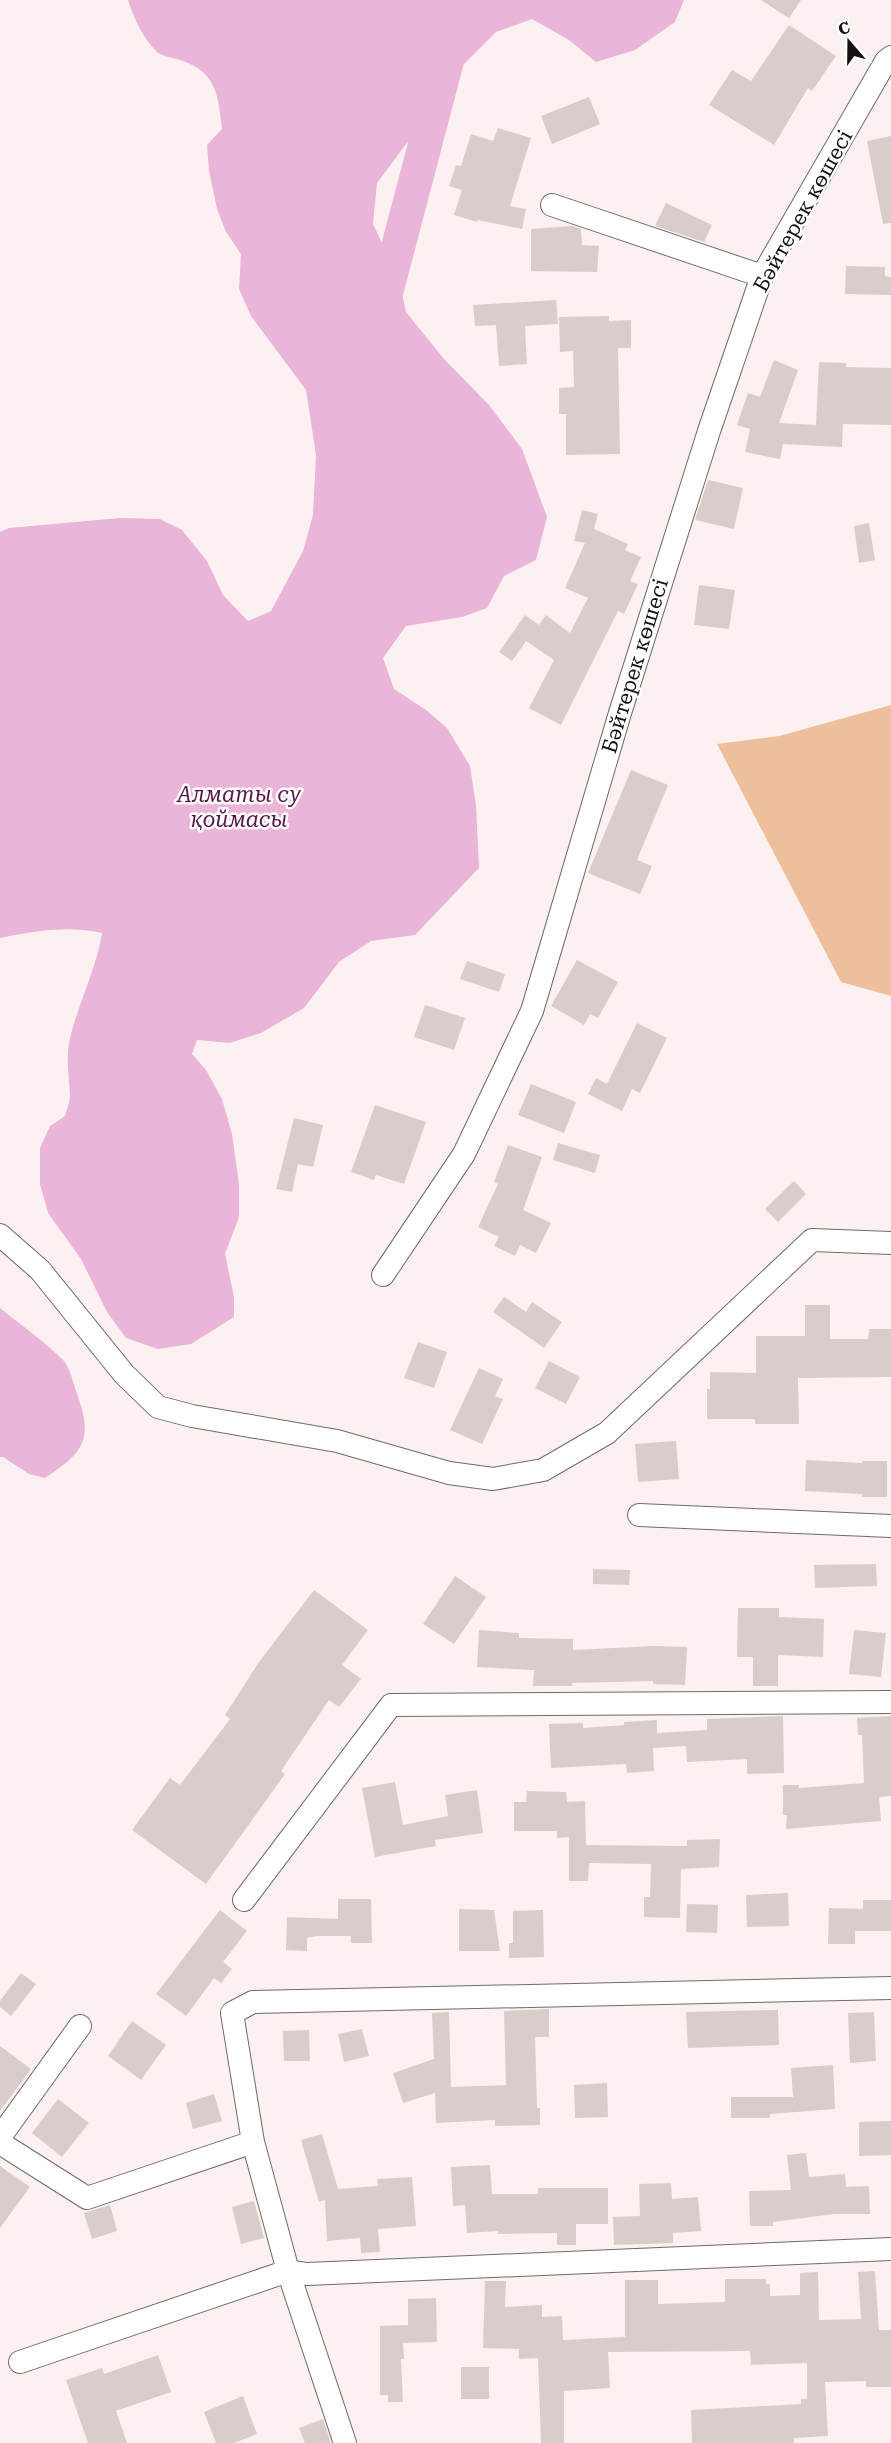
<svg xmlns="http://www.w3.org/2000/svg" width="891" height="2443" font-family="'Roboto Serif',serif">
	<rect width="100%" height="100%" fill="#fcf1f1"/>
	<path fill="#eebf9c" d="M891 705V996L841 982 717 744 779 736Z"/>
	<path fill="#eab5d8" d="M128 0H684L675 22 635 50 596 62 569 40 532 19 496 32 447 81 421 124 377 183 373 224 399 278 406 312 444 359 489 405 522 449 547 517 536 560 504 576 487 608 462 617 406 626 383 658 394 689 426 710 447 728 470 766 476 805 479 868 415 935 371 941 339 962 304 1008 261 1033 230 1043 197 1040 192 1054 206 1070 222 1099 232 1134 239 1184V1217L225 1254 234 1297V1317L191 1344 158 1349 126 1338 107 1312 81 1259 48 1213 40 1184V1148L50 1126 65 1116C67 1109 70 1101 70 1094 69 1077 66 1060 69 1043 77 1005 96 971 102 933 68 925 34 931 0 938V532L9 528 120 518 160 519 182 530 207 561 223 595 248 621 271 611 303 551 313 515 316 455 306 390 251 316 239 289 241 254 226 232 217 209 209 171 207 145 222 129C218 97 218 74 183 61 176 58 163 57 157 52 143 38 134 19 128 0Z
		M0 1308C21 1325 45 1342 64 1361 70 1368 73 1382 76 1391 93 1437 87 1451 45 1478L29 1474 3 1457H0Z"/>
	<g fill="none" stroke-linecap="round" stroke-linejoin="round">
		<path stroke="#eab5d8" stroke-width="34" d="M381 312 463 0"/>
	</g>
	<path fill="#d7cdca" d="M761 0H801L789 18Z
		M789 25 836 56 812 91 808 88 774 145 709 105 732 70 751 81Z
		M589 97 600 124 552 144 541 116Z
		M498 128 531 138 510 206 526 209 522 229 478 220 477 222 454 215 462 190 449 186 456 165 461 166 471 134 493 141Z
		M891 136V223L883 224 867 141Z
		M666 203 712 225 704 242 655 226Z
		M572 226 581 229 582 245 599 246 597 272 531 271V229Z
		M846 266 885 267V276L891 277V295L845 294Z
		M556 300 558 324 525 326 527 364 499 366 496 325 475 326 473 305Z
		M609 316V321L631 320V348H618L620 454 566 455V414H559V388L574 387 573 351 560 352 559 317Z
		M774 360 798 370 779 423 816 425 819 362 846 363V367L891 368V425L843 424 842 447 783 444 780 459 745 452 750 429 737 425 748 393 760 397Z
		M708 480 743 488 734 529 695 520Z
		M582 510 598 514 594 529 628 544 625 550 641 557 630 581 638 584 624 614 618 611 561 725 529 708 554 660 526 641 512 661 499 652 525 615 539 625 546 615 570 633 588 598 565 588 585 543 574 541Z
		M869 523 875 560 859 563 854 526Z
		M699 585 735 590 729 629 694 625Z
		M631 770 668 785 637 860 652 866 640 894 588 873Z
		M577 960 618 982 598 1018 590 1014 584 1025 551 1006Z
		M467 961 505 974 499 992 460 979Z
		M425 1005 465 1018 454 1050 414 1037Z
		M637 1023 667 1038 640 1093 632 1089 622 1111 588 1094 596 1078 607 1084Z
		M531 1084 576 1102 564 1133 518 1115Z
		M375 1105 426 1122 404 1184 376 1175 374 1180 351 1172Z
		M294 1118 323 1125 313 1167 298 1164 292 1192 276 1189Z
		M558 1143 600 1155 595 1173 553 1160Z
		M508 1145 542 1157 523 1210 551 1223 536 1253 520 1245 515 1256 494 1246 499 1237 478 1227 498 1184 494 1182Z
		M794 1181 806 1194 778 1222 765 1209Z
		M504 1297 526 1312 532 1302 562 1322 544 1348 493 1312Z
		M805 1305H830V1339H868L869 1329H891V1377L798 1378 799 1424H755V1419H707V1389H710V1372L756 1373V1336H805Z
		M418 1342 447 1352 434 1388 404 1378Z
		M549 1361 580 1377 566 1404 535 1388Z
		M479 1368 503 1379 495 1396 503 1399 482 1444 450 1430Z
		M676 1441 679 1479 638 1482 635 1444Z
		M806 1460 862 1463V1461H887V1497H862V1494L805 1491Z
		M876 1564 877 1586 815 1588 814 1565Z
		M593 1569 630 1570 629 1585 593 1584Z
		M455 1576 486 1597 454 1644 423 1624Z
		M314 1590 368 1630 342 1665 361 1679 339 1707 329 1700 281 1771 285 1774 206 1884 132 1830 170 1778 180 1785 230 1719 225 1715 259 1662Z
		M738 1608H779V1617L824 1619 823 1657 778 1655V1686H753V1657H737Z
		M479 1630 519 1633V1638L573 1639V1650L654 1646 687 1647 685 1685 653 1684V1681L572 1683V1686H533L534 1670 477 1667Z
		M854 1630 886 1633 881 1677 849 1674Z
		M783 1716 784 1773 747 1774V1759L687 1762 686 1746 653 1748 654 1771 627 1773 626 1764 551 1768 549 1724 583 1723V1728L624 1725V1722L657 1720V1733L707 1730V1719Z
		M891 1716V1796L879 1797 881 1821 786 1829 787 1815H783V1785H799V1788L864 1783 862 1735H858L857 1718Z
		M395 1782 403 1825 448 1816 445 1795 477 1790 483 1833 435 1840 436 1846 375 1857 362 1788Z
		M527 1791 566 1792 567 1802 585 1801 586 1845 687 1846V1840L720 1839 719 1867 681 1869 680 1918 644 1917V1897H650L651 1864 589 1863 588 1881H569V1837L557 1838V1831H514V1802H526Z
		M788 1893 789 1926 747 1927 746 1895Z
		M338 1899H371L372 1943H351V1936H317L307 1938V1951L286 1950 287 1917 338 1919Z
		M863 1900H891V1931H855V1944H828L829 1908 863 1909Z
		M687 1904 718 1905 717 1933 686 1932Z
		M459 1909 494 1910 500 1951H459Z
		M220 1910 247 1931 223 1962 232 1969 221 1983 214 1978 186 2016 156 1994Z
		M543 1910 544 1957 509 1958V1943H513V1911Z
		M21 1973 36 1984 11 2016 0 2007V2001Z
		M549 2009V2037H535L537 2108H540V2125L495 2126V2120L436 2123 435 2093 403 2103 393 2073 434 2059 432 2013 449 2012 451 2087 506 2085 504 2011Z
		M778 2010 779 2045 688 2048 686 2012Z
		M874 2012 876 2061 850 2063 848 2013Z
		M132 2021 166 2045 141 2080 108 2056Z
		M362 2029 369 2056 344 2062 338 2034Z
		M309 2030 310 2061H284L283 2031Z
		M0 2046 31 2069 0 2111Z
		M833 2065 835 2109 770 2114V2118H731V2097H793L791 2068Z
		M607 2083 608 2117 575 2118 574 2085Z
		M214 2094 222 2121 193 2129 186 2103Z
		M58 2099 89 2123 62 2157 32 2133Z
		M891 2121V2155L859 2156V2122Z
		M322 2134 338 2189 378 2186 377 2179 412 2177 416 2226 378 2229 380 2252 361 2253 360 2238 327 2241 325 2200 319 2202 301 2140Z
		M806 2153 809 2177 845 2174 846 2187 869 2186 870 2214H834L773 2222V2226H750L749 2191 791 2190 787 2155Z
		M490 2165 492 2194H538V2188H608V2224H576V2245H557V2233L498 2234V2231L467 2233 465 2205 453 2206 451 2167Z
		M0 2166 30 2187 0 2228Z
		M671 2183 672 2199 698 2197 701 2231 673 2233V2243L614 2245 613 2217 640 2216 639 2184Z
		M254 2201 264 2238 241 2244 232 2207Z
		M110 2205 117 2231 92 2239 84 2213Z
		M875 2271 879 2330H891V2387H866V2381L825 2382 828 2436 794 2438V2443H692L691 2410 801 2404V2399H807V2363L751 2365 750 2351 608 2352 610 2388 564 2391V2443H541L538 2358 519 2359V2349L483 2348 485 2281H506L505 2307 542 2305V2317L562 2316 563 2340 625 2337V2280H658V2304L725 2302V2279H766V2284H770V2296L800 2295V2273L818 2272 819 2320 861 2319 858 2272Z
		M436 2298 437 2342 403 2343 404 2359H401L403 2402H388V2395H380V2326L408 2325V2299Z
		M158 2355 171 2392 116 2411 127 2443H88L66 2380 102 2368 104 2374Z
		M461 2367H489V2399H461Z
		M243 2396 257 2434 234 2443H216L204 2412Z
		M323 2419 331 2443H305L299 2428Z"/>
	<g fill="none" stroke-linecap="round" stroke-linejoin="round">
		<defs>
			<path id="minor" d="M552 205 762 276
				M0 1235 40 1270 124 1374 158 1407 192 1416 337 1441 449 1473 493 1479 543 1470 607 1433 812 1240 891 1243
				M383 1275 464 1154 532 1011 620 713 709 431 762 276 886 61 891 57
				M639 1515 891 1526
				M244 1900 391 1705 891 1702
				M0 2137 80 2026
				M253 2142 288 2271 345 2443
				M0 2143 87 2198 253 2142 232 2013 253 2002 891 1988
				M20 2362 288 2271 307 2274 891 2249"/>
		</defs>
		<use href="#minor" stroke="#726868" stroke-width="24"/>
		<use href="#minor" stroke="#fff" stroke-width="22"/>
	</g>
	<g text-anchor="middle" stroke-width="5" stroke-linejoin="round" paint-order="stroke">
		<g font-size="21" fill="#131010" stroke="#fff">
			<text transform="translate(803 211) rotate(-61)" y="7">Бәйтерек көшесі</text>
			<text transform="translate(635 666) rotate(-73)" y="7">Бәйтерек көшесі</text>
		</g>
		<g font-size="22" font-style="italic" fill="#581b49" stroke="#fff">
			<text x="239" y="802">Алматы су<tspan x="239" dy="25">қоймасы</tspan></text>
		</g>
	</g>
	<g transform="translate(849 42) rotate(340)" stroke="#ffffff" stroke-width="4.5" paint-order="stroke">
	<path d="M0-4.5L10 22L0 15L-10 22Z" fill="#131010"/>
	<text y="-9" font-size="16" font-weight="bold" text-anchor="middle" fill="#131010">С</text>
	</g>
</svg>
